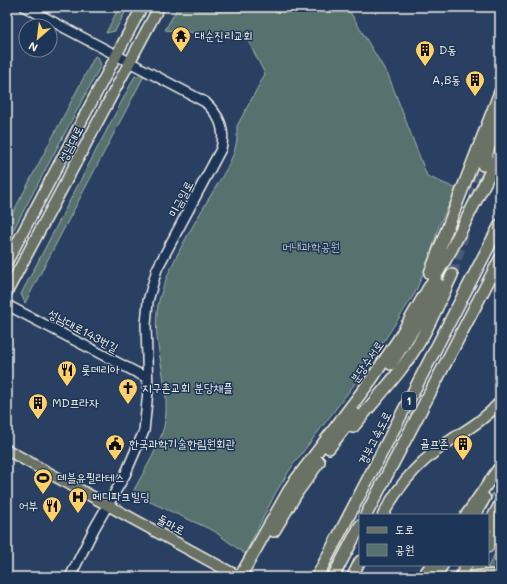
<svg xmlns="http://www.w3.org/2000/svg" width="507" height="584" font-family="Mali,'Poor Story',sans-serif">
	<rect width="100%" height="100%" fill="#294062"/>
	<filter id="ink" filterUnits="userSpaceOnUse"><feTurbulence type="fractalNoise" baseFrequency=".025" numOctaves="2"/><feDisplacementMap in="SourceGraphic" scale="8" xChannelSelector="R" yChannelSelector="G"/><feConvolveMatrix kernelMatrix="1 2 1 2 8 2 1 2 1" color-interpolation-filters="sRGB"/></filter>
	<g filter="url(#ink)">
		<path fill="#56716e" stroke="#a5b1ab" d="M119 7H128L115 31 106 33Z
			M178 7H347L389 77 427 176 457 189 439 225 430 257 415 293 366 369 293 465 276 492 245 554 214 531 137 496 134 490C146 467 165 439 166 412 168 378 153 346 157 312 161 272 206 205 227 168L234 153 237 140V126L265 74 246 37 165 30Z
			M95 56 98 58 101 65 7 242V224Z
			M145 74 25 303 21 294 135 76Z
			M500 482 483 515H479Z
			M500 545V570L487 568Z"/>
		<g fill="none" stroke-linecap="round" stroke-linejoin="round">
			<path stroke="#475b76" stroke-width="11" stroke-dasharray="11 5.5" stroke-linecap="butt" d="M474 199 483 165
				M452 275 465 229"/>
			<defs>
				<path id="secondary" d="M25 7 205 102C220 116 226 129 221 149L157 269 148 301 146 325 148 391 144 431 125 475 94 529 70 577
					M7 305 147 378"/>
				<path id="primary" d="M7 262 142 7
					M7 292 159 7
					M7 450 239 577
					M383 515C402 479 423 458 457 436 473 426 487 417 500 402
					M466 515 500 466
					M475 515 485 498
					M488 526 500 503
					M488 547 500 524
					M352 577 360 561
					M422 577 431 565
					M434 577 443 565
					M460 577 467 565
					M473 577 479 565"/>
				<path id="highway" d="M483 165 500 114
					M430 273 500 92
					M391 364 421 317 438 284
					M353 427C376 398 403 371 421 339 433 318 442 296 452 275
					M329 448 355 414
					M366 515 500 259
					M274 531 298 491 319 462
					M232 577 233 574
					M240 577 292 485 371 380 398 340 451 250 500 153
					M317 577 500 225
					M333 577 360 526"/>
			</defs>
			<use href="#secondary" stroke="#f4f1e8" stroke-width="12"/>
			<use href="#primary" stroke="#f4f1e8" stroke-width="13"/>
			<use href="#highway" stroke="#f4f1e8" stroke-width="14"/>
			<use href="#secondary" stroke="#1d3557" stroke-width="9"/>
			<use href="#primary" stroke="#6a7165" stroke-width="10"/>
			<use href="#highway" stroke="#6a7165" stroke-width="11"/>
			<defs>
				<path id="primary-bridge" d="M469 577 489 575 500 576"/>
			</defs>
			<use href="#primary-bridge" stroke="#f4f1e8" stroke-width="13" stroke-linecap="butt"/>
			<use href="#primary-bridge" stroke="#6a7165" stroke-width="10"/>
		</g>
	</g>
	<defs>
		<symbol id="temple-pin" viewBox="-11 -11 22 30"><path d="M0 17L-7.5 6A9.5 9.5 0 1 1 7.5 6Z" fill="#ffd166" stroke="#1d3557"/><path d="M0-6L5-2H3V0L6.5 2.5H4V6H1.5V3h-3V6H-4V2.5H-6.5L-3 0V-2H-5Z" fill="#111"/></symbol>
		<symbol id="building-pin" viewBox="-11 -11 22 30"><path d="M0 17L-7.5 6A9.5 9.5 0 1 1 7.5 6Z" fill="#ffd166" stroke="#1d3557"/><path d="M-4-6H4V6H1V3H-1V6H-4ZM-2.5-4.3h1.7v1.8h-1.7ZM.8-4.3h1.7v1.8H.8ZM-2.5-1h1.7V.8h-1.7ZM.8-1h1.7V.8H.8Z" fill="#111"/></symbol>
		<symbol id="restaurant-pin" viewBox="-11 -11 22 30"><path d="M0 17L-7.5 6A9.5 9.5 0 1 1 7.5 6Z" fill="#ffd166" stroke="#1d3557"/><path d="M-5-6h1v4h1v-4h1v4h1v-4h1v5L-1.5 .5V6h-2V.5L-5-1ZM5-6V6H3V1.5H1.5Q1.5-4 5-6Z" fill="#111"/></symbol>
		<symbol id="church-pin" viewBox="-11 -11 22 30"><path d="M0 17L-7.5 6A9.5 9.5 0 1 1 7.5 6Z" fill="#ffd166" stroke="#1d3557"/><path d="M-1.2-6h2.4v3.5h3.3v2.4h-3.3V6h-2.4V-.1h-3.3v-2.4h3.3Z" fill="#111"/></symbol>
		<symbol id="civic-pin" viewBox="-11 -11 22 30"><path d="M0 17L-7.5 6A9.5 9.5 0 1 1 7.5 6Z" fill="#ffd166" stroke="#1d3557"/><path d="M-.6-6.5H3V-4.5H.6V-3L4-1V1h2V6H-6V1h2V-1L-.6-3ZM-1.2 2.5V6h2.4V2.5Z" fill="#111"/></symbol>
		<symbol id="stadium-pin" viewBox="-11 -11 22 30"><path d="M0 17L-7.5 6A9.5 9.5 0 1 1 7.5 6Z" fill="#ffd166" stroke="#1d3557"/><path d="M0-5a6.5 5 0 1 0 0 10a6.5 5 0 1 0 0-10ZM-3.5-1.8h7v3.6h-7Z" fill="#111"/></symbol>
		<symbol id="hospital-pin" viewBox="-11 -11 22 30"><path d="M0 17L-7.5 6A9.5 9.5 0 1 1 7.5 6Z" fill="#ffd166" stroke="#1d3557"/><path d="M-5-5h3v3.5h4V-5h3V5h-3V1.5h-4V5h-3Z" fill="#111"/></symbol>
	</defs>
	<g fill-rule="evenodd">
		<use href="#temple-pin" x="170" y="25" width="22" height="30"/>
		<use href="#building-pin" x="414" y="39" width="22" height="30"/>
		<use href="#building-pin" x="464" y="69" width="22" height="30"/>
		<use href="#restaurant-pin" x="56" y="359" width="22" height="30"/>
		<use href="#church-pin" x="117" y="377" width="22" height="30"/>
		<use href="#building-pin" x="27" y="392" width="22" height="30"/>
		<use href="#civic-pin" x="104" y="433" width="22" height="30"/>
		<use href="#building-pin" x="452" y="433" width="22" height="30"/>
		<use href="#stadium-pin" x="32" y="467" width="22" height="30"/>
		<use href="#hospital-pin" x="67" y="486" width="22" height="30"/>
		<use href="#restaurant-pin" x="41" y="495" width="22" height="30"/>
	</g>
	<g text-anchor="middle" stroke-width="3" stroke-linejoin="round" paint-order="stroke">
		<rect fill="#1d3557" stroke="#b4b9bc" stroke-width="1" x="402" y="392" width="14" height="18" rx="3"/>
		<g font-size="11" font-weight="bold" fill="#f4f1e8">
			<text x="409" y="405">1</text>
		</g>
		<g font-size="12" fill="#f4f1e8" stroke="#1d3557" text-anchor="start">
			<text x="195" y="40">대순진리교회</text>
			<text x="439" y="54">D동</text>
			<text x="461" y="84" text-anchor="end">A,B동</text>
			<text x="81" y="374">롯데리아</text>
			<text x="142" y="392">지구촌교회 분당채플</text>
			<text x="52" y="407">MD프라자</text>
			<text x="129" y="448">한국과학기술한림원회관</text>
			<text x="449" y="448" text-anchor="end">골프존</text>
			<text x="57" y="482">데블유필라테스</text>
			<text x="92" y="501">메디파크빌딩</text>
			<text x="38" y="510" text-anchor="end">어부</text>
		</g>
		<g font-size="12" fill="#f4f1e8" stroke="#1d3557">
			<text transform="translate(71 144) rotate(-62)" y="4">성남대로</text>
			<text transform="translate(181 199) rotate(-62)" y="4">미금일로</text>
			<text transform="translate(83 331) rotate(28)" y="4">성남대로143번길</text>
			<text transform="translate(367 362) rotate(-55)" y="4">분당수서로</text>
			<text transform="translate(375 438) rotate(-63)" y="4">경부고속도로</text>
			<text transform="translate(171 525) rotate(28)" y="4">돌마로</text>
		</g>
		<g font-size="12" fill="#bdc4bd" stroke="#1d3557">
			<text x="311" y="251">머내과학공원</text>
		</g>
	</g>
	<rect width="507" height="584" fill="none" stroke="#1d3557" stroke-width="24"/>
	<rect x="12" y="12" width="483" height="560" fill="none" stroke="#f4f1e8" stroke-width="1.5" filter="url(#ink)"/>
	<rect x="359" y="514" width="130" height="52" fill="#1d3557" stroke="#738091"/>
	<rect x="367" y="527" width="20" height="6" fill="#6a7165" stroke="#738091"/>
	<text x="395" y="534" font-size="12" fill="#f4f1e8">도로</text>
	<rect x="367" y="544" width="20" height="12" fill="#56716e" stroke="#738091"/>
	<text x="395" y="554" font-size="12" fill="#f4f1e8">공원</text>
	<g transform="translate(38 38) rotate(208)"><circle r="19" fill="#1d3557" stroke="#738091"/>
	<path d="M0-3L7 15L0 10L-7 15Z" fill="#ffd166"/>
	<text y="-6" font-size="11" font-weight="bold" text-anchor="middle" fill="#f4f1e8">N</text>
	</g>
</svg>
